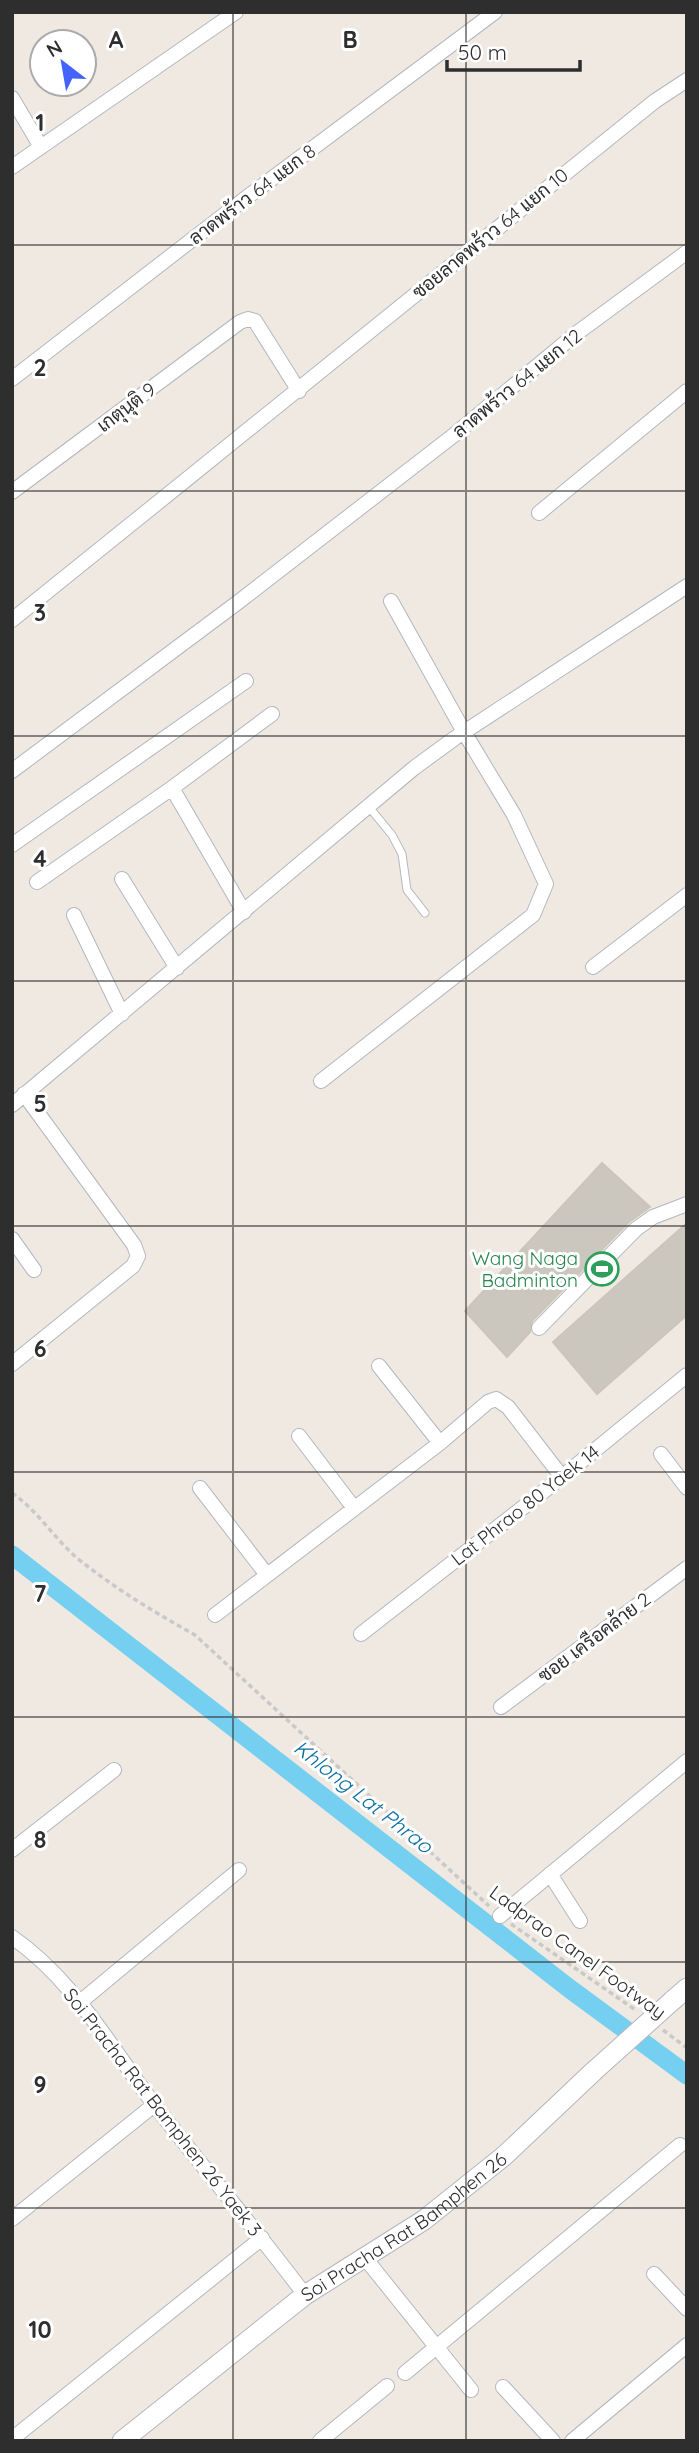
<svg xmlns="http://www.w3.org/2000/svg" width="699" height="2453" font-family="Quicksand,Sarabun,sans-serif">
	<rect width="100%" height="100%" fill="#efe9e1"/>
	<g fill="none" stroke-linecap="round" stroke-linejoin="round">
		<path stroke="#75cff0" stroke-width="19" d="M12 1555 570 1989 687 2075"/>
	</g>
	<path fill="#cbc7bf" stroke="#cbc5ba" stroke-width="2" d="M602 1163 650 1207 629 1222 532 1321 530 1332 507 1357 465 1311Z
		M687 1223V1315L597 1394 553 1342Z"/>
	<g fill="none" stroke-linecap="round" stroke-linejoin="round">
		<defs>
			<path id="lane" d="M369 807 392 835 402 854 407 890 425 913"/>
			<path id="street" d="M12 98 41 147
				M12 167 236 12
				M12 379 242 201 495 12
				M12 492 240 322 248 319 255 321 299 391
				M539 513 687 391
				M12 620C227 448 439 273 655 101L687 80
				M12 771 237 603 454 435 577 333 687 252
				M172 788 244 912
				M12 845 246 681
				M122 879 177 968
				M37 882 172 788 272 714
				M74 915 122 1014
				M593 967 687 895
				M321 1081 533 915 546 884 514 815 464 732 391 601
				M12 1105 414 768 455 738 687 586
				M12 1239 34 1270
				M539 1328 636 1229 653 1217 687 1204
				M12 1364 133 1266 138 1256 134 1245 24 1094
				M379 1366 440 1443
				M299 1436 354 1508
				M661 1454 687 1488
				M200 1488 267 1575
				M215 1615 440 1443 488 1402 496 1399 508 1407 562 1477
				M361 1634 562 1477 687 1375
				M501 1707 687 1568
				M12 1850 114 1770
				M550 1874 580 1921
				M500 1916 687 1761
				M12 1937C74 1980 111 2048 156 2107 205 2170 257 2231 305 2295
				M79 2003 239 1870
				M12 2219 154 2105
				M365 2258 471 2390
				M654 2274 687 2309
				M405 2373 680 2145
				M503 2387 553 2441
				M12 2439 262 2238
				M320 2441 387 2386
				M572 2441 687 2345"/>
			<g id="secondary">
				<path d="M672 2001 687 1988"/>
				<path id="s1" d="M122 2441 305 2295 424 2220 504 2156 594 2071"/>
			</g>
		</defs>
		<use href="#lane" stroke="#b4b7c1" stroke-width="9"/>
		<use href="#street" stroke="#b4b7c1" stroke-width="16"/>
		<use href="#secondary" stroke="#b4b7c1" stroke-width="21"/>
		<path stroke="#c9c9c9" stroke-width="3.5" stroke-dasharray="5 3.5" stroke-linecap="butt" d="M12 1493C37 1510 54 1538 77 1558 114 1588 154 1612 195 1635L489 1906
			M511 1924 637 2011
			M663 2030 687 2048"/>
		<use href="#lane" stroke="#fff" stroke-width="7"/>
		<use href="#street" stroke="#fff" stroke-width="14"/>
		<use href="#secondary" stroke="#fff" stroke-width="19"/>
		<defs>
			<path id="secondary-bridge" d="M594 2071 672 2001"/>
		</defs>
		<use href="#secondary-bridge" stroke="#b4b7c1" stroke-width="21" stroke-linecap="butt"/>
		<use href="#secondary-bridge" stroke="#fff" stroke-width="19"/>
	</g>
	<path fill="none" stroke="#2e2e2e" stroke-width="2" stroke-opacity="0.55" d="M233 12V2441M466 12V2441M12 245H687M12 491H687M12 736H687M12 981H687M12 1226H687M12 1472H687M12 1717H687M12 1962H687M12 2208H687"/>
	<defs>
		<symbol id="stadium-ring" viewBox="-11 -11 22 22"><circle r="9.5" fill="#fff" stroke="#2e9e5b" stroke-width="1.5"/><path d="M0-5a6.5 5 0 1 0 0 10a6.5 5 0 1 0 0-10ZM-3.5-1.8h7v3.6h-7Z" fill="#2e9e5b"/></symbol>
	</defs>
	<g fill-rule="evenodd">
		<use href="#stadium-ring" x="583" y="1250" width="38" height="38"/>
	</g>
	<g text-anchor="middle" stroke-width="6" stroke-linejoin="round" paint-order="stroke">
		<g font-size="19" fill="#2e2e2e" stroke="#fff">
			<text transform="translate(252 194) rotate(-37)" y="7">ลาดพร้าว 64 แยก 8</text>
			<text transform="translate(490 233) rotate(-39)" y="7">ซอยลาดพร้าว 64 แยก 10</text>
			<text transform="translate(517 383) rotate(-39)" y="7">ลาดพร้าว 64 แยก 12</text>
			<text transform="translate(126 407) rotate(-37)" y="7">เกตุนุติ 9</text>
			<text transform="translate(525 1505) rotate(-38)" y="7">Lat Phrao 80 Yaek 14</text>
			<text transform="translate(594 1637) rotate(-37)" y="7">ซอย เครือคล้าย 2</text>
			<text transform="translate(578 1952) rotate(36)" y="7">Ladprao Canel Footway</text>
			<text transform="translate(163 2112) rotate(52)" y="7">Soi Pracha Rat Bamphen 26 Yaek 3</text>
			<text dy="7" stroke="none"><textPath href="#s1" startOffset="354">Soi Pracha Rat Bamphen 26</textPath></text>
		</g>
		<g font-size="19" fill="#27864d" stroke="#fff" text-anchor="end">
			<text x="578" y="1265">Wang Naga<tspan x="578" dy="22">Badminton</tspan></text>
		</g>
		<g font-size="21" font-style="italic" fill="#0d6fa3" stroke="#fff">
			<text transform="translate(363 1797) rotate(38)" y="7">Khlong Lat Phrao</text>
		</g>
	</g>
	<g font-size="23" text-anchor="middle" font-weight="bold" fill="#2e2e2e" stroke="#fff" stroke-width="6" stroke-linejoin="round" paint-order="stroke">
		<text x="116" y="48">A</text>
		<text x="350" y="48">B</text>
		<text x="40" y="131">1</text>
		<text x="40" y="376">2</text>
		<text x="40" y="621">3</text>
		<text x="40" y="867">4</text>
		<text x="40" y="1112">5</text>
		<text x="40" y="1357">6</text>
		<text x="40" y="1602">7</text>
		<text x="40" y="1848">8</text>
		<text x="40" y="2093">9</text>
		<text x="40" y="2338">10</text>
	</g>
	<rect width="699" height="2453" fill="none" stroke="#2e2e2e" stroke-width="28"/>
	<g transform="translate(63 63) rotate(329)"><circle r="33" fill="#ffffff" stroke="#ababab" stroke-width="2"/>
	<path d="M0-5L12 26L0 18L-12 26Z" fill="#4264fb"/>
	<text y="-10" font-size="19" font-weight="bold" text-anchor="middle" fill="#2e2e2e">N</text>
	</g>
	<path d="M447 60v10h133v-10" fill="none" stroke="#2e2e2e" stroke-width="3.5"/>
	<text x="458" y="60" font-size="21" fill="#2e2e2e" stroke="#ffffff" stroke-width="5" paint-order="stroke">50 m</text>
</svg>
